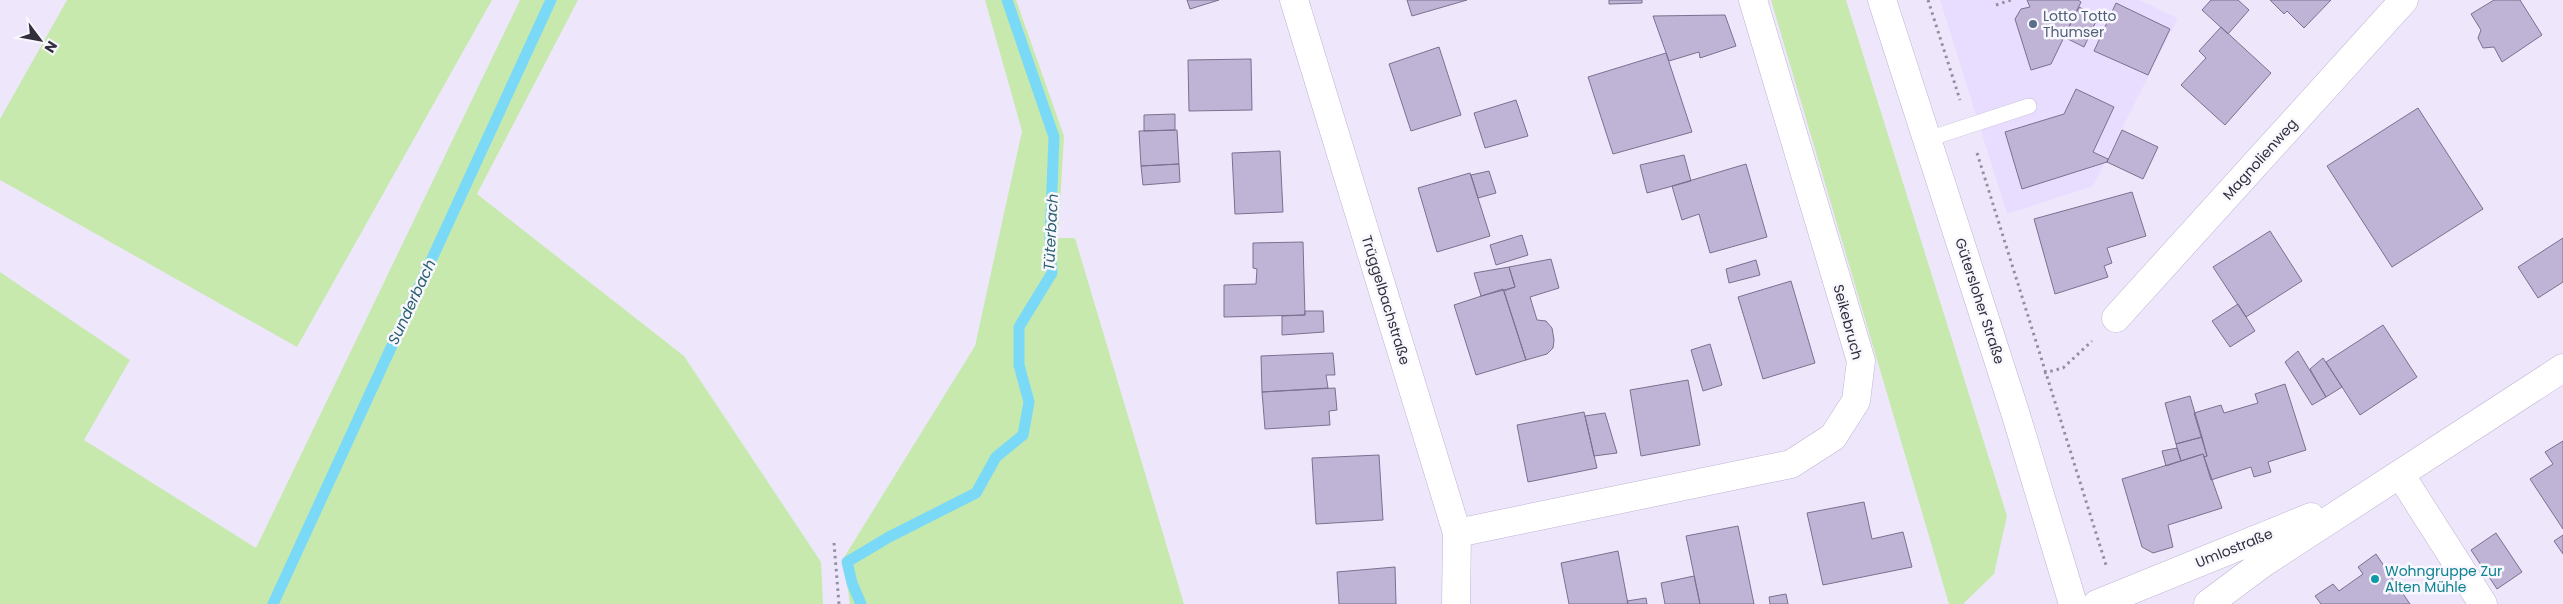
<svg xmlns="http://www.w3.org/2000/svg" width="2563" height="604" font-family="Poppins,sans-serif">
	<rect width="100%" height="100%" fill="#eee7fc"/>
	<path fill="#e8ddfe" d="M1940 0H2139L2178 18 2093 186 2007 214Z"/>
	<path fill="#c7e9ae" d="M67 0H492L297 347 0 180V119Z
		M520 0H578L477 194 684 356 821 562 823 604H0V272L130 360 84 440 256 548Z
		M985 0H1016L1064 136 1058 238H1075L1184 604H850L843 559 975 346 1022 131Z
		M1771 0H1846L2007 516 1994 574 1963 604H1949Z"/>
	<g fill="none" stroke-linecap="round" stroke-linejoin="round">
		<path stroke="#7ad9f7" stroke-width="11" d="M273 604 551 0
			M861 604 852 583 847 562 889 537 976 493 996 457 1023 435 1029 402 1019 365V327L1052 273 1050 239 1054 137 1007 0"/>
	</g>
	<path fill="#bfb4d5" stroke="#7b708f" d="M1187 0H1219L1190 9Z
		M1407 0H1467L1412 16Z
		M1609 0H1642V3L1609 4Z
		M2027 0H2078L2081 2 2051 64 2031 70 2015 19 2021 9 2030 7Z
		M2211 0H2238L2249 10 2228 34 2202 10Z
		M2270 0H2331L2304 28 2287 11 2284 14Z
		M2494 0H2520L2542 35 2502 62 2494 47 2483 48 2478 38 2481 30 2471 14Z
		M2116 3 2170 29 2148 75 2094 51Z
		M2079 7 2098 17 2084 47 2064 37Z
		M1725 15 1736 46 1700 58 1699 52 1669 61 1653 16Z
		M2221 27 2271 73 2225 125 2181 85 2206 58 2199 51Z
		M1439 47 1461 115 1411 131 1389 64Z
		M1666 53 1692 132 1613 154 1588 77Z
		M1251 59 1252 110 1189 111 1188 60Z
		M2076 89 2114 107 2093 152 2108 159 2107 162 2022 189 2005 132 2064 114Z
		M1516 100 1528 136 1485 148 1474 113Z
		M2418 108 2483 209 2392 267 2327 166Z
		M1175 114V130L1144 131V115Z
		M1177 130 1179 164 1141 166 1139 131Z
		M2122 130 2158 147 2143 179 2107 162Z
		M1280 151 1283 212 1235 214 1232 153Z
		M1684 155 1691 181 1647 193 1640 165Z
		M1179 164 1180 182 1143 185 1141 166Z
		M1746 164 1767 237 1710 253 1699 214 1682 220 1672 186Z
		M1489 171 1496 193 1478 198 1471 175Z
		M1470 173 1490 236 1437 252 1418 188Z
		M2132 192 2146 236 2107 248 2112 263 2104 266 2108 277 2055 294 2034 219Z
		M2270 231 2302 281 2246 317 2213 267Z
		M1522 235 1528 255 1496 265 1490 245Z
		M2563 238V282L2538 298 2518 267Z
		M1303 242 1305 315 1224 317V285L1256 284 1257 269 1253 268V243Z
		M1551 259 1559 288 1530 297 1537 320 1546 321 1552 328 1554 340 1553 348 1547 354 1526 360 1504 291 1515 287 1509 267Z
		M1756 260 1760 275 1729 283 1726 269Z
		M1509 267 1515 287 1481 296 1474 273Z
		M1791 281 1815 363 1763 379 1738 297Z
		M1503 289 1526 360 1476 375 1454 305Z
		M2238 304 2255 331 2230 347 2212 321Z
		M1305 311H1323L1324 332 1282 335V316L1305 315Z
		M2383 325 2417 377 2360 415 2326 362Z
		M1710 344 1722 385 1703 391 1691 350Z
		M2298 351 2326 397 2312 405 2285 362Z
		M1333 353 1335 375H1326L1328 388 1262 392 1261 356Z
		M2323 358 2342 387 2326 397 2310 369Z
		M1688 380 1700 445 1641 456 1630 390Z
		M2285 384 2306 450 2268 462 2271 472 2254 477 2251 467 2211 480 2204 457 2207 456 2194 413 2221 405 2224 413 2258 403 2255 394Z
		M1335 388 1337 410 1329 411 1330 425 1265 429 1262 392Z
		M2190 396 2202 437 2176 444 2165 403Z
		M1584 412 1597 468 1528 482 1517 425Z
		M1605 413 1617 453 1594 456 1585 416Z
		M2202 437 2207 456 2204 457 2203 454 2181 461 2176 444Z
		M2563 441V529L2530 479 2553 464 2545 452Z
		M2177 448 2181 461 2166 466 2162 451Z
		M2203 454 2222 508 2168 525 2173 547 2153 553 2142 547 2122 479Z
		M1379 455 1383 520 1316 524 1312 458Z
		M1864 502 1872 539 1903 532 1912 567 1823 585 1807 513Z
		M1738 526 1754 604H1700L1686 536Z
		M2496 533 2522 572 2497 589 2471 550Z
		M2563 535V554L2554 541Z
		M1618 551 1628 604H1569L1561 563Z
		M2376 554 2410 604H2321L2315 596 2333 584 2339 591 2363 574 2358 567Z
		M1395 567 1396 604H1339L1337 572Z
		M1694 576 1700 604H1665L1661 583Z
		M1786 594 1788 604H1770L1769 597Z
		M1646 598 1647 604H1628L1627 601Z"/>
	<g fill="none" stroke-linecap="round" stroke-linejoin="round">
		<defs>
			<path id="service" d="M1928 139 2029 106"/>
			<path id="minor" d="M1294 0 1457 533 1456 604
				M2116 318 2404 0
				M2400 474 2483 604
				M1457 533 1791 464 1833 437 1856 401 1861 361 1753 0
				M2097 604 2311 517
				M2208 604 2263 563 2563 368"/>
			<path id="primary" d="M1882 0 2015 412 2073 604"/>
		</defs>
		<use href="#service" stroke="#beb2d3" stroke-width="16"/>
		<use href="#minor" stroke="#beb2d3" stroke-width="29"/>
		<use href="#primary" stroke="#beb2d3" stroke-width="29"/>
		<path stroke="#948fa0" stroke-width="3" stroke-dasharray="2.5 4" stroke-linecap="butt" d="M1928 0 1960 100
			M1996 5 2011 0
			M1977 153 2106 565
			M2044 373 2063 368 2092 341
			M834 543 839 604"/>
		<use href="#service" stroke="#fff" stroke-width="15"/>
		<use href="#minor" stroke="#fff" stroke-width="28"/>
		<use href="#primary" stroke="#fff" stroke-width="28"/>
	</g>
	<circle fill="#5c6f8a" stroke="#f9f7fe" stroke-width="2" cx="2033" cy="24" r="5"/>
	<circle fill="#0f9aa8" stroke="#f9f7fe" stroke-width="2" cx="2375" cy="579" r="5"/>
	<g text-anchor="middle" stroke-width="5" stroke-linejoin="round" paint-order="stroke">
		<g font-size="14" fill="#4e5e75" stroke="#f9f7fe" text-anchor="start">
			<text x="2043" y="21">Lotto Totto<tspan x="2043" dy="16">Thumser</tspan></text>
		</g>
		<g font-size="14" fill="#322e3b" stroke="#f9f7fe">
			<text transform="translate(2260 159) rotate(-48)" y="5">Magnolienweg</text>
			<text transform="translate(1386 300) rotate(73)" y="5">Trüggelbachstraße</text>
			<text transform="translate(1980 301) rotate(72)" y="5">Gütersloher Straße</text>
			<text transform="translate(1848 322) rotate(75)" y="5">Seikebruch</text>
			<text transform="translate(2234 548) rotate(-22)" y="5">Umlostraße</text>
		</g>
		<g font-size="14" fill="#0d838f" stroke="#f9f7fe" text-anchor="start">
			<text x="2385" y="576">Wohngruppe Zur<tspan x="2385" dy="16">Alten Mühle</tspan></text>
		</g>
		<g font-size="15" font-style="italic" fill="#2a5f6f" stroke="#f9f7fe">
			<text transform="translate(1051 232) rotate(-87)" y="5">Tüterbach</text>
			<text transform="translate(412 302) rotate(-65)" y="5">Sunderbach</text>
		</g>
	</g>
	<g transform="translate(40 40) rotate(122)" stroke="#f9f7fe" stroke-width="4" paint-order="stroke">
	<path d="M0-4L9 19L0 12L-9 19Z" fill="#322e3b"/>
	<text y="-8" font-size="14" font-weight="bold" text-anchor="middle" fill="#322e3b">N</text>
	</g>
</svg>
